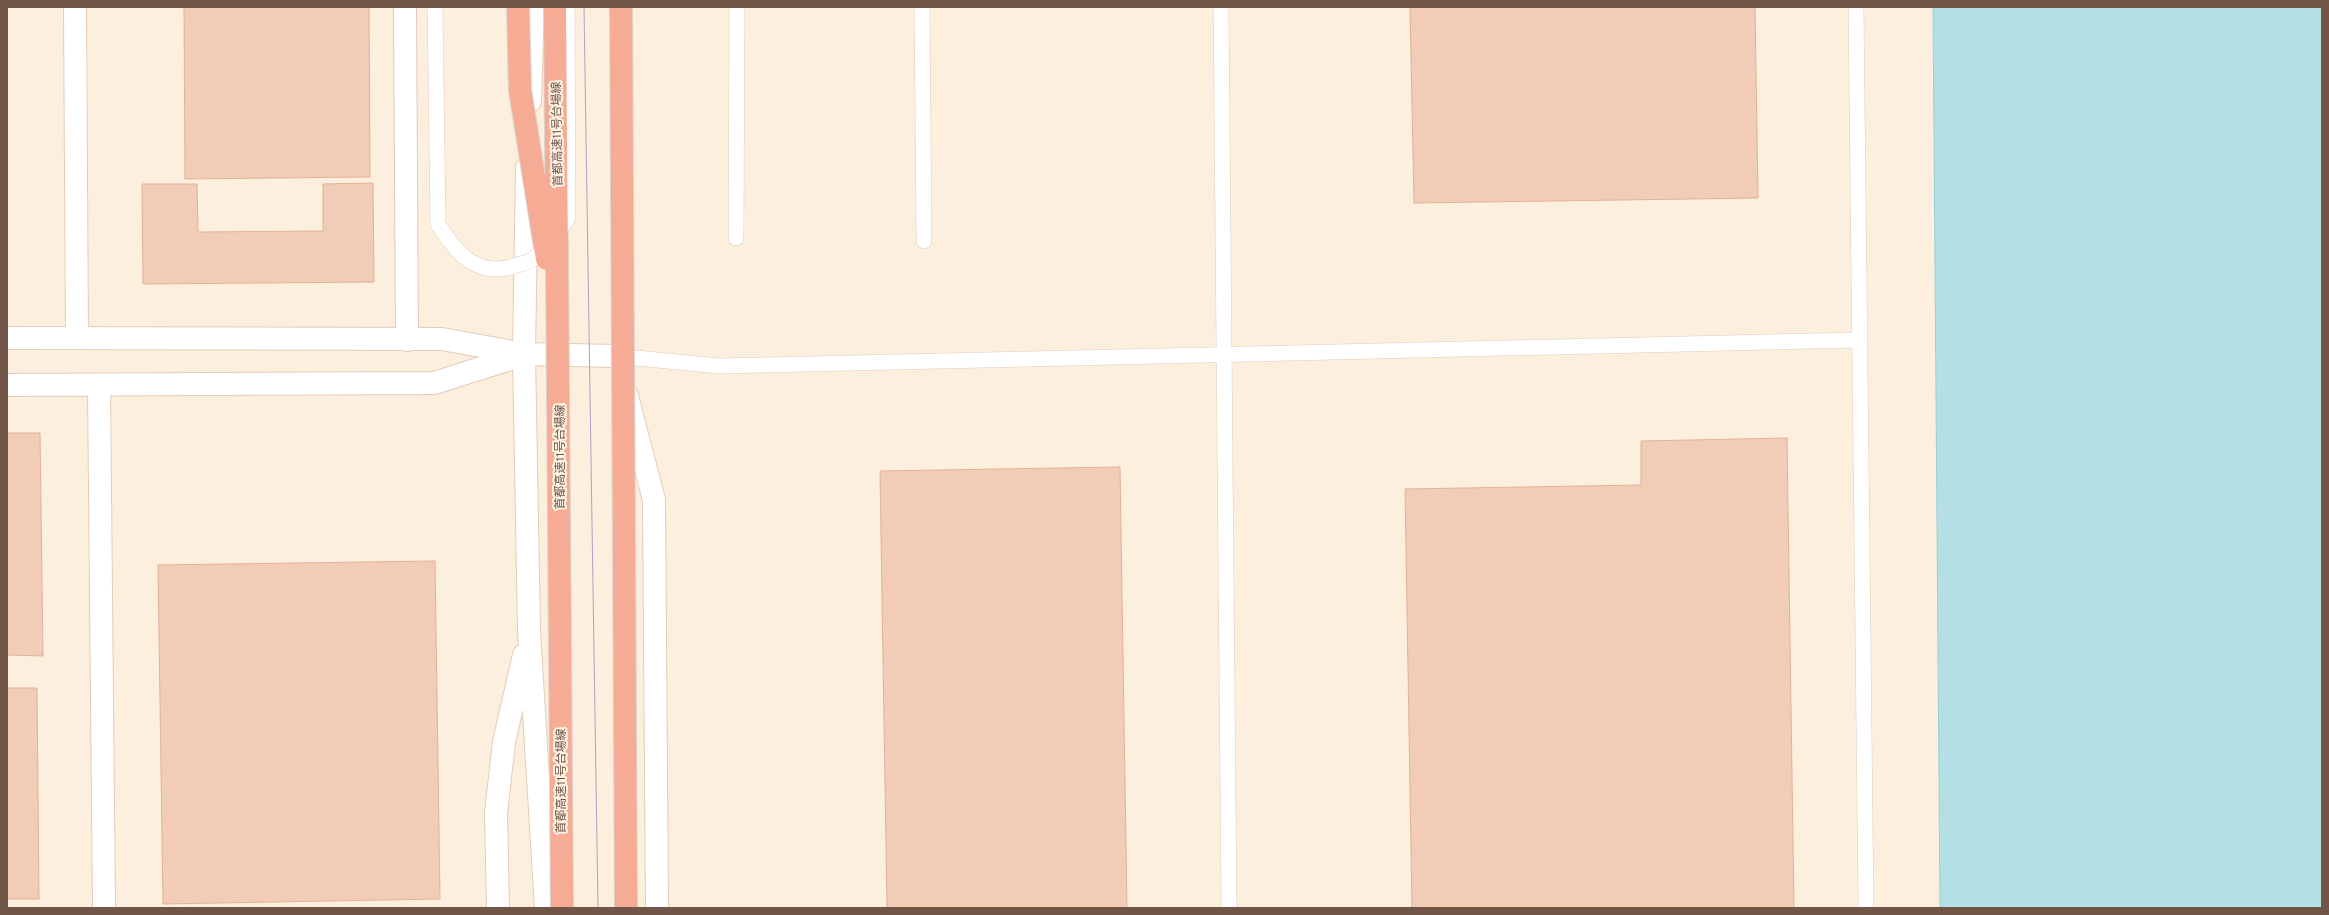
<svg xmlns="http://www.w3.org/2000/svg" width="2329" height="915" font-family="Overpass,'Noto Sans JP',sans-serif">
	<rect width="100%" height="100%" fill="#fcefde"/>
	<path fill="#b4dfe4" stroke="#9acfd6" d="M1933 7H2322V908H1940Z"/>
	<path fill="#f1ccb6" stroke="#e3b197" d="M184 7H369L370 177 185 179Z
		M1410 7H1755L1758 198 1414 203Z
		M373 183 374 282 143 284 142 184H197L198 232 323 231V184Z
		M7 433H40L43 656 7 655Z
		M1787 438 1794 908H1412L1405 489 1641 485V441Z
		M1120 467 1127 908H887L880 471Z
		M435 561 440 899 163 904 158 565Z
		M7 688H37L39 899H7Z"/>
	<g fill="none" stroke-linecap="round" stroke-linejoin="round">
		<defs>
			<path id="lane" d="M435 7 438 224
				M922 7 924 241
				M1221 7 1229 908
				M1856 7 1866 908
				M736 238 737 7
				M616 356 719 366 1859 340"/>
			<path id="street" d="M405 7 407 340"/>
			<path id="secondary" d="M75 7 77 338
				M530 101 533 7
				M527 168 524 354 529 631 546 908
				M7 338 442 339 524 354 616 356
				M7 385 434 383 523 355
				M99 385 104 908
				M627 396 654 500 657 908
				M498 908 496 813 504 742 524 655"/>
		</defs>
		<use href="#lane" stroke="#dfcbbb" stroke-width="16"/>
		<use href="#street" stroke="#dfcbbb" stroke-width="24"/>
		<use href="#secondary" stroke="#e4ccb9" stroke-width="24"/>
		<use href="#lane" stroke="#fff" stroke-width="15"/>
		<use href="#street" stroke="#fff" stroke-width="22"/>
		<use href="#secondary" stroke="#fff" stroke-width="22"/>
		<path stroke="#b19fc3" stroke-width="1" d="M553 7 570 908
			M584 7 598 908"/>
		<defs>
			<path id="lane-bridge" d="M438 224C456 253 477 278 514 266 520 264 527 263 532 260 547 249 557 233 568 218L567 7"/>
			<path id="highway-bridge" d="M518 7 520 90 547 259
				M555 7 562 908
				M621 7 626 908"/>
		</defs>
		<use href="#lane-bridge" stroke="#dfcbbb" stroke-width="16" stroke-linecap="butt"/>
		<use href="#highway-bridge" stroke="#dad3cf" stroke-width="24" stroke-linecap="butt"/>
		<use href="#lane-bridge" stroke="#fff" stroke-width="15"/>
		<use href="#highway-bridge" stroke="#f6ab95" stroke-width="22"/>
	</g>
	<g text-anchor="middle" stroke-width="4" stroke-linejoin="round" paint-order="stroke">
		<g font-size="12" fill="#715547" stroke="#fff3e4">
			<text transform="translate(557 134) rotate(-91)" y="4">首都高速11号台場線</text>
			<text transform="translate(560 457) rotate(-90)" y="4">首都高速11号台場線</text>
			<text transform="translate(561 781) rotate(-90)" y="4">首都高速11号台場線</text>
		</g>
	</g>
	<rect width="2329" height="915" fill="none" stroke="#715547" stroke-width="16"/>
</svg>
